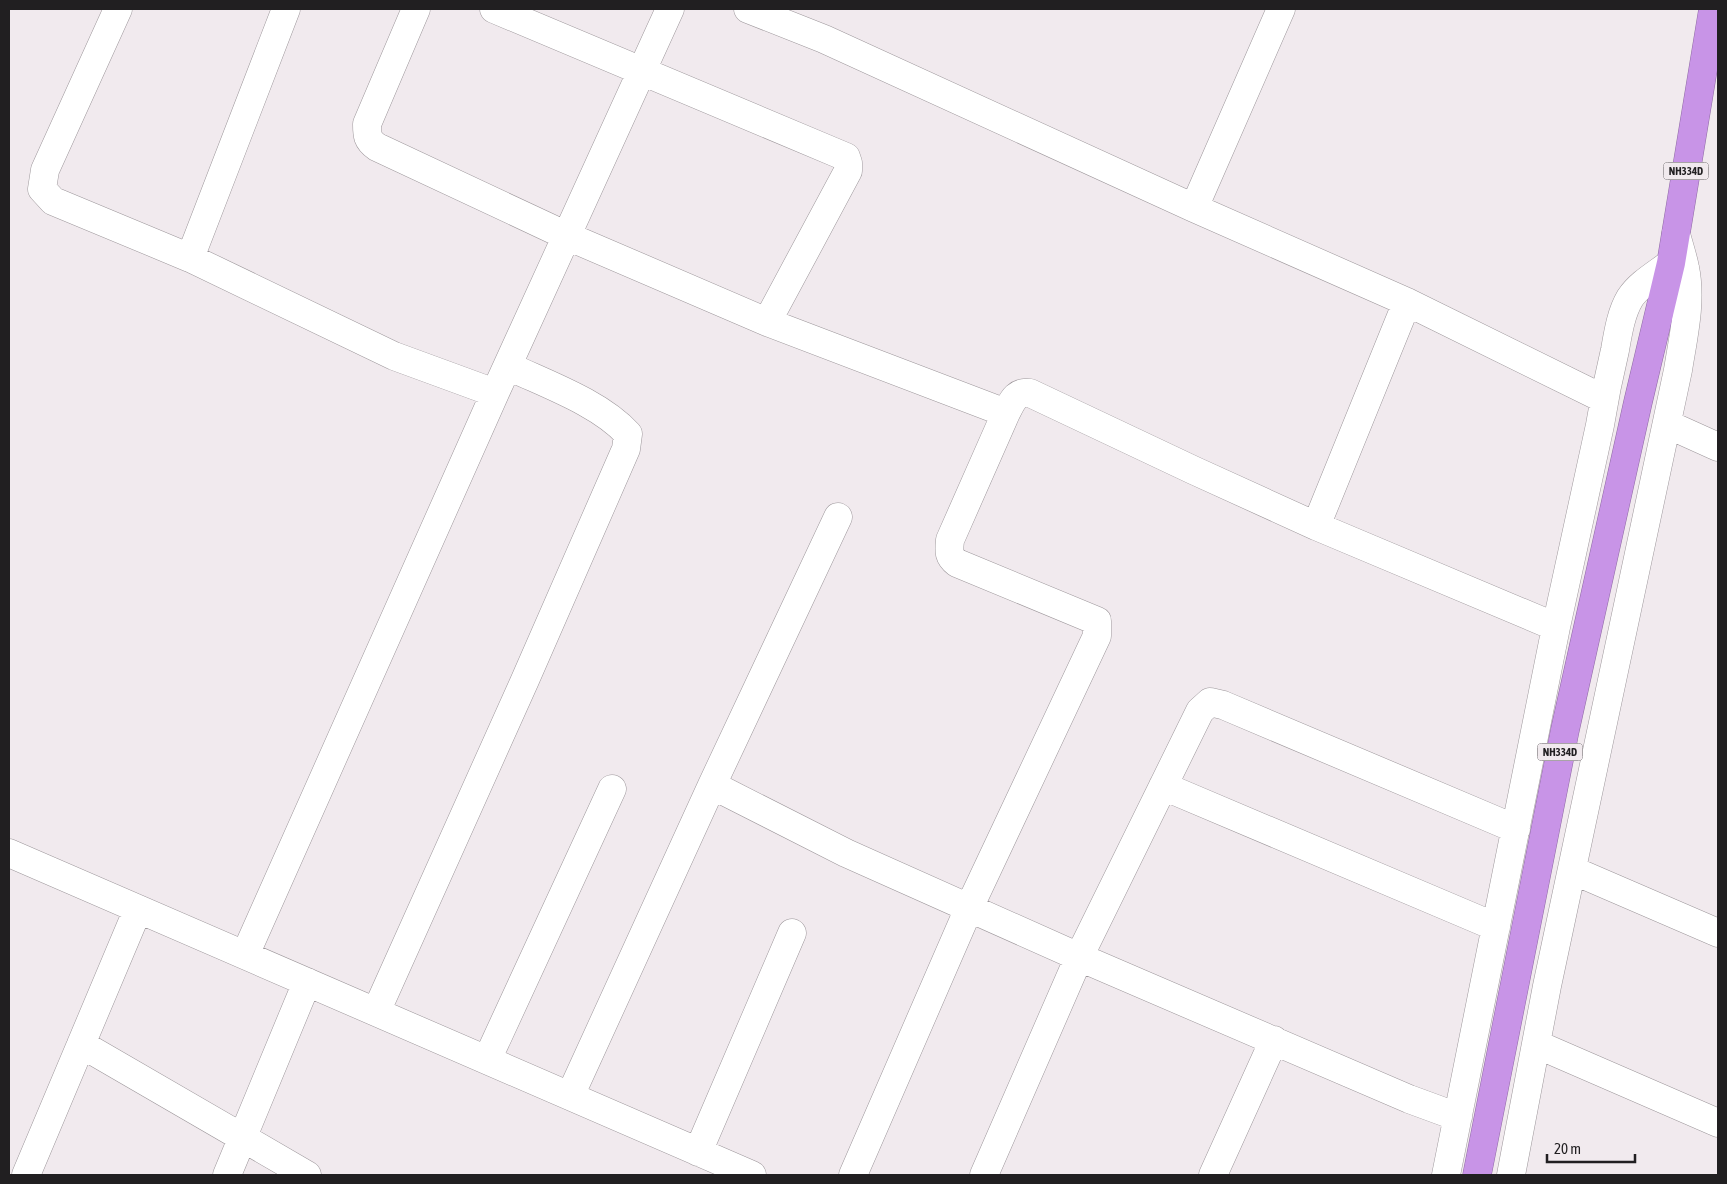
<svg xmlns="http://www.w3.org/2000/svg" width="1727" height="1184" font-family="'Asap Condensed',sans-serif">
	<rect width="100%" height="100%" fill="#f1eaee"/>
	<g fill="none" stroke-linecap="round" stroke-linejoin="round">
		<defs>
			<path id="street" d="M118 9 45 170 42 189 53 201 190 258 394 356 495 393
				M416 9 367 124C367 135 367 140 377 147L567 236 767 322 1006 413C1012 402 1015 391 1030 393L1193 470 1316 526 1556 627
				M494 9 846 157 848 163V171L767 322
				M748 9 824 39 1194 208 1407 302 1604 399
				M1194 208 1281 9
				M190 258 286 9
				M1667 424 1718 447
				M1316 526 1407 302
				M712 785 846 853 1079 957 1409 1099 1458 1117
				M1163 786 1496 927
				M9 853 752 1175
				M1572 870 1718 933
				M245 955 495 393 670 9
				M376 1012 525 680 626 449 628 434C600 403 546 384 508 366
				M81 1044 307 1175
				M1536 1044 1718 1123
				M487 1060 612 789
				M570 1096 712 785 838 517
				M698 1152 792 933
				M26 1175 138 909
				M227 1175 307 982
				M853 1175 969 908 1097 636V621L957 563C948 556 949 551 950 540L1006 413
				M984 1175 1079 957 1200 711 1210 702 1223 705 1516 829
				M1213 1175 1274 1040
				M1446 1175 1556 627 1600 425C1604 400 1609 375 1615 350 1618 333 1621 313 1630 298 1640 283 1657 274 1671 263
				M1511 1175 1547 986 1678 370C1683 338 1692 301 1685 268 1683 257 1679 246 1676 234"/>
			<path id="highway" d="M1477 1175 1565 730 1638 402 1671 263 1713 9"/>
		</defs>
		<use href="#street" stroke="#9d979b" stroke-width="29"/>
		<use href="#highway" stroke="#8e6ba2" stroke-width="29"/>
		<use href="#street" stroke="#fff" stroke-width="28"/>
		<use href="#highway" stroke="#c894e7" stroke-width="28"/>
	</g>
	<g text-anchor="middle" stroke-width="5" stroke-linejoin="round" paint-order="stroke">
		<g fill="#f1eaee" stroke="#5f5c5e" stroke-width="1">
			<rect x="1663.5" y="162.5" width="45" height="17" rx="4"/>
			<rect x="1537.5" y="743.5" width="45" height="17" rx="4"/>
		</g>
		<g font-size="11" font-weight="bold" fill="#211f21">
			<text x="1686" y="175">NH334D</text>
			<text x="1560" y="756">NH334D</text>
		</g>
	</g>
	<rect width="1727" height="1184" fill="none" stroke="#211f21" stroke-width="20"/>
	<path d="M1547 1154v8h88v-8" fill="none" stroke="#211f21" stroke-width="2.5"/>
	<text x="1554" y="1154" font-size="15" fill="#211f21" stroke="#f1eaee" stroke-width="4" paint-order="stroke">20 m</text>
</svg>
